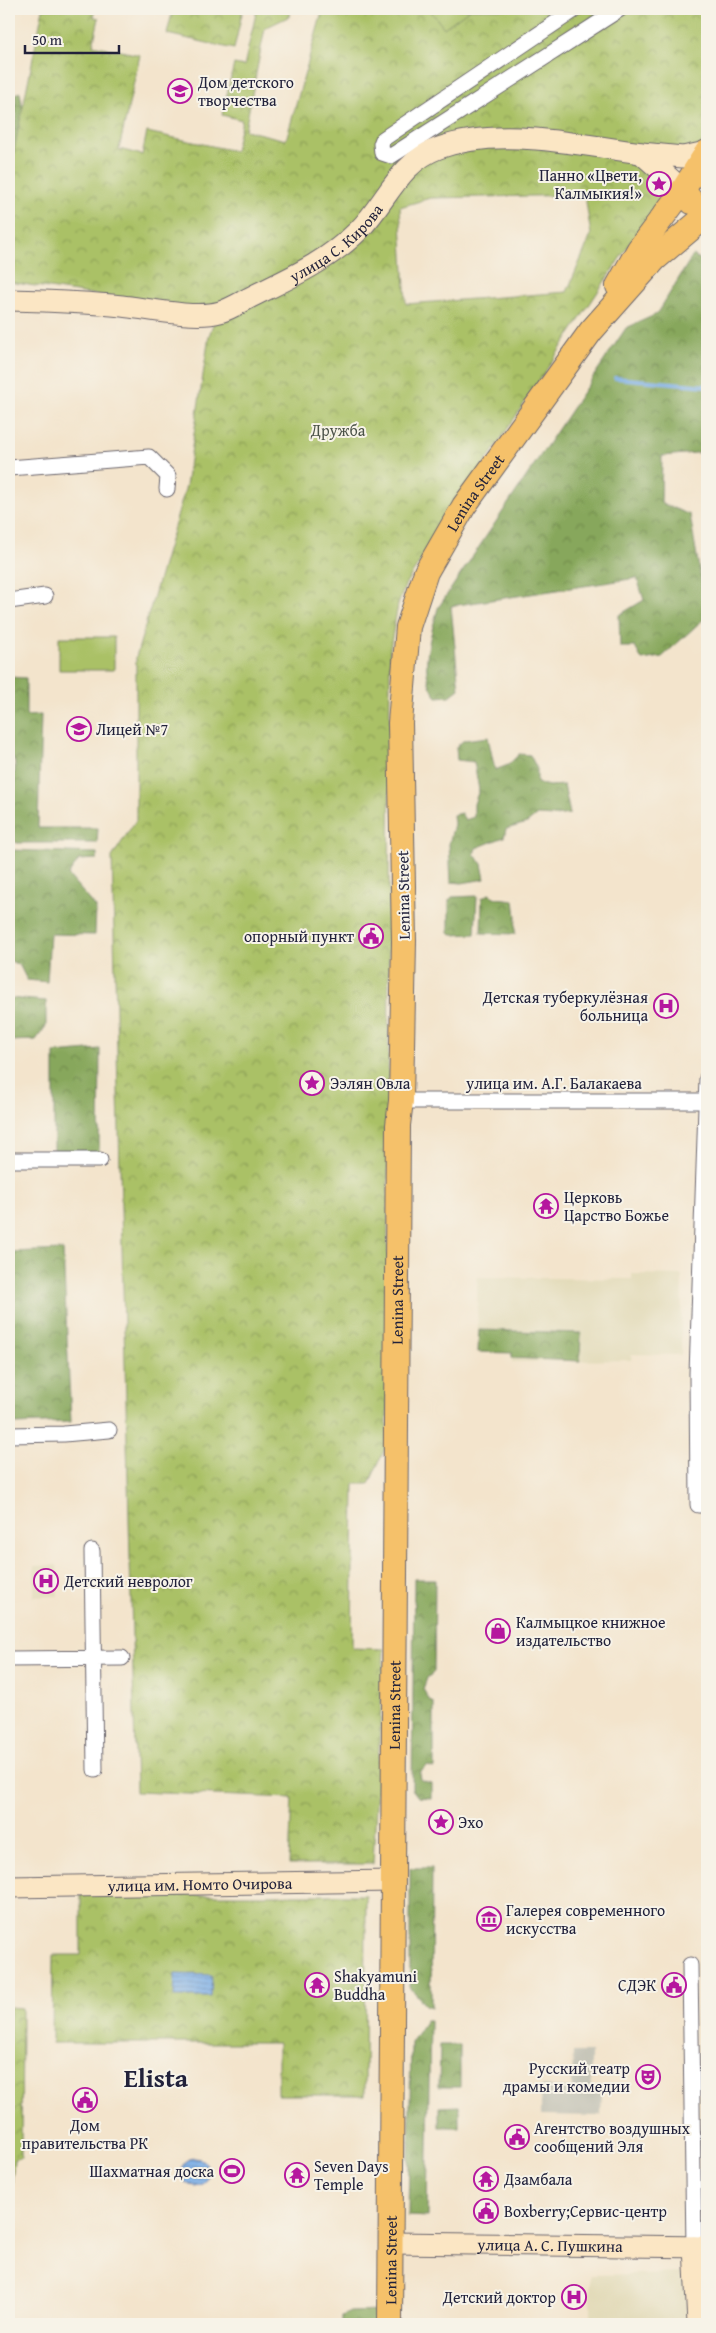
<svg xmlns="http://www.w3.org/2000/svg" width="716" height="2333" font-family="'Gentium Book Plus',serif">
	<defs>
		<pattern id="forest-crowns" width="20" height="18" patternUnits="userSpaceOnUse" patternTransform="scale(1.25)"><rect width="20" height="18" fill="#87a75b"/><path d="M2 6a3 3 0 1 1 6 0M12 15a3 3 0 1 1 6 0" fill="none" stroke="#6e884c"/></pattern>
		<pattern id="park-crowns" width="20" height="18" patternUnits="userSpaceOnUse" patternTransform="scale(1.25)"><rect width="20" height="18" fill="#aac166"/><path d="M2 6a3 3 0 1 1 6 0M12 15a3 3 0 1 1 6 0" fill="none" stroke="#8a9c55"/></pattern>
		<pattern id="water-rules" width="6" height="5" patternUnits="userSpaceOnUse" patternTransform="scale(1.25)"><rect width="6" height="5" fill="#7aade6"/><path d="M0 2.5h6" fill="none" stroke="#648cbc"/></pattern>
	</defs>
	<rect width="100%" height="100%" fill="#f7f3e8"/>
	<filter id="ink" filterUnits="userSpaceOnUse"><feTurbulence type="fractalNoise" baseFrequency=".02" numOctaves="2"/><feDisplacementMap in="SourceGraphic" scale="10" xChannelSelector="R" yChannelSelector="G"/><feConvolveMatrix kernelMatrix="1 2 1 2 8 2 1 2 1" color-interpolation-filters="sRGB"/></filter>
	<filter id="wash" filterUnits="userSpaceOnUse"><feTurbulence type="fractalNoise" baseFrequency=".0096" numOctaves="4" result="noise"/><feDisplacementMap in="SourceGraphic" scale="20" xChannelSelector="R" yChannelSelector="G"/><feGaussianBlur stdDeviation="1.12" result="paint"/><feColorMatrix in="noise" values="0 0 0 0 0 0 0 0 0 0 0 0 0 0 0 0 0 1.4 0 .05"/><feComposite in="paint" operator="in"/></filter>
	<g filter="url(#wash)">
		<rect width="100%" height="100%" fill="#f3e4cc"/>
		<path fill="#e3dbba" d="M632 1274 682 1275 681 1355 632 1354 631 1360 512 1362V1353L478 1352 477 1277 632 1279Z
			M57 1565 58 1596 34 1597V1566Z
			M687 2273V2324H590V2275Z"/>
		<path fill="#c6c5b8" d="M573 2052H591V2090H602L601 2116 541 2115V2086L572 2087Z"/>
		<path fill="url(#forest-crowns)" stroke="#54644b" d="M20 92 25 122 9 203V152L16 117 15 94Z
			M693 255 707 264V452L662 456 661 503 690 515 707 616 662 657 642 660 635 647H620L619 615 644 600 637 578 451 606 459 689 450 696 437 697C417 674 431 635 438 608L626 328 657 314Z
			M9 677 26 678V716L41 715 38 828H98L97 843H17L9 838V781L15 772V764L13 757 9 754Z
			M488 737 495 770 508 765 519 754 530 755 537 769V783L549 786 564 785 570 814 555 816 537 815 527 823 506 829 504 837 476 848 474 854 482 864 485 879 462 883 451 882 449 844 454 824 453 815 461 813 465 820 474 817V804L479 790 474 762 457 760 456 747 464 740Z
			M11 850 97 853V859L79 860 68 875 96 907 95 935 50 934 47 982 27 980 20 966 9 960Z
			M489 894 496 898 514 900 516 917 515 934 481 933 482 898Z
			M477 896 475 934 451 935 449 933V900L452 897Z
			M9 998 46 1001V1026L36 1040 9 1041Z
			M100 1049 99 1155H62L54 1150V1053Z
			M63 1250 71 1422 15 1424 9 1252Z
			M479 1330 581 1333 580 1361 512 1358V1353L478 1352Z
			M414 1579H435L434 1672 427 1678 423 1689 430 1701 434 1703V1768L426 1766 420 1773 421 1780 431 1783V1798L418 1797 412 1789Z
			M410 1868H432L431 2007 425 2005 410 1987Z
			M426 2020H430L427 2217 408 2216 411 2043Z
			M440 2045H460V2087H439Z
			M459 2106V2127H439V2107Z
			M379 2311 378 2324H342V2316L350 2312Z"/>
		<path fill="url(#park-crowns)" stroke="#667250" fill-rule="evenodd" d="M43 9H95L94 17 99 18 93 45 140 55 119 149 142 155 147 132 235 151 242 120 222 115 234 64 244 66 257 9H291L290 16 265 28 245 130 286 140 323 9H707V138L703 147 641 159 662 176 665 204 630 243 406 583 398 605 390 648 387 1444 369 1484H354L352 1648 384 1649 373 1864H289L292 1798 136 1792 112 857 136 820V657L186 486 209 336 217 313 9 282V175ZM585 195 591 235 567 292 406 304 400 207 430 198Z
			M173 9H243L234 49 167 34Z
			M81 1895H366L365 2095H278V2043H52L53 1955H81Z
			M9 2007 22 2008 21 2158 14 2159 11 2195H9Z"/>
		<path fill="#aac166" stroke="#667250" d="M429 9H470L444 28Z
			M59 637H114V670H59Z"/>
		<path fill="url(#water-rules)" stroke="#4e6890" d="M175 1974 212 1975 211 1997H174Z
			M181 2172a14 14 0 1 1 28 0a14 14 0 1 1-28 0Z"/>
		<g fill="none" stroke-linecap="round" stroke-linejoin="round">
			<path stroke="#7aade6" stroke-width="4" d="M615 378 707 386"/>
		</g>
	</g>
	<g filter="url(#ink)">
		<g fill="none" stroke-linecap="round" stroke-linejoin="round">
			<defs>
				<path id="street" d="M576 9 383 139 381 144 382 153 391 156 620 9
					M9 468 149 457 168 476 167 489
					M9 601 45 596
					M707 1078 697 1374 698 1505H707
					M401 1101H707
					M9 1160H100
					M9 1435 64 1434 109 1430
					M92 1551 95 1770
					M9 1659 122 1658
					M690 1965 694 2247"/>
				<g id="secondary">
					<path d="M683 190 641 153 683 157 706 152"/>
					<path id="s1" d="M9 300C47 301 84 302 122 306 148 309 196 319 220 312 233 308 244 300 257 294 294 276 329 260 359 230 386 203 399 162 439 148 501 126 578 145 641 153"/>
					<path id="s2" d="M9 1887 393 1881"/>
					<path id="s3" d="M392 2243 707 2247"/>
					<path d="M694 2247 698 2324"/>
				</g>
				<g id="primary">
					<path d="M692 202 683 190 707 152"/>
					<path d="M618 286 639 249 683 190"/>
					<path id="s4" d="M390 2324 398 1125 401 1101 404 941 400 723 408 627 426 572 464 506 591 331 655 259 707 215"/>
				</g>
			</defs>
			<use href="#street" stroke="#6b666e" stroke-width="17"/>
			<use href="#secondary" stroke="#6b666e" stroke-width="23"/>
			<use href="#primary" stroke="#6b666e" stroke-width="26"/>
			<use href="#street" stroke="#fff" stroke-width="15"/>
			<use href="#secondary" stroke="#fbe6c4" stroke-width="21"/>
			<use href="#primary" stroke="#f5c16b" stroke-width="24"/>
		</g>
	</g>
	<defs>
		<symbol id="school-ring" viewBox="-11 -11 22 22"><circle r="9.5" fill="#f7f3e8" stroke="#b5179e" stroke-width="1.5"/><path d="M0-5L7-2L0 1L-7-2ZM-4 1L0 2.5L4 1V4Q0 6-4 4Z" fill="#b5179e"/></symbol>
		<symbol id="sight-ring" viewBox="-11 -11 22 22"><circle r="9.5" fill="#f7f3e8" stroke="#b5179e" stroke-width="1.5"/><path d="M0-6L1.8-2.2L6-1.7L2.9 1.2L3.7 5.4L0 3.3L-3.7 5.4L-2.9 1.2L-6-1.7L-1.8-2.2Z" fill="#b5179e"/></symbol>
		<symbol id="university-ring" viewBox="-11 -11 22 22"><circle r="9.5" fill="#f7f3e8" stroke="#b5179e" stroke-width="1.5"/><path d="M0-5L7-2L0 1L-7-2ZM-4 1L0 2.5L4 1V4Q0 6-4 4Z" fill="#b5179e"/></symbol>
		<symbol id="civic-ring" viewBox="-11 -11 22 22"><circle r="9.5" fill="#f7f3e8" stroke="#b5179e" stroke-width="1.5"/><path d="M-.6-6.5H3V-4.5H.6V-3L4-1V1h2V6H-6V1h2V-1L-.6-3ZM-1.2 2.5V6h2.4V2.5Z" fill="#b5179e"/></symbol>
		<symbol id="hospital-ring" viewBox="-11 -11 22 22"><circle r="9.5" fill="#f7f3e8" stroke="#b5179e" stroke-width="1.5"/><path d="M-5-5h3v3.5h4V-5h3V5h-3V1.5h-4V5h-3Z" fill="#b5179e"/></symbol>
		<symbol id="temple-ring" viewBox="-11 -11 22 22"><circle r="9.5" fill="#f7f3e8" stroke="#b5179e" stroke-width="1.5"/><path d="M0-6L5-2H3V0L6.5 2.5H4V6H1.5V3h-3V6H-4V2.5H-6.5L-3 0V-2H-5Z" fill="#b5179e"/></symbol>
		<symbol id="shop-ring" viewBox="-11 -11 22 22"><circle r="9.5" fill="#f7f3e8" stroke="#b5179e" stroke-width="1.5"/><path d="M-5-2.5h2.3a2.7 3.5 0 0 1 5.4 0H5L5.5 6h-11ZM-1.5-2.5h3a1.5 2.3 0 0 0-3 0Z" fill="#b5179e"/></symbol>
		<symbol id="museum-ring" viewBox="-11 -11 22 22"><circle r="9.5" fill="#f7f3e8" stroke="#b5179e" stroke-width="1.5"/><path d="M0-6L6-3V-2H-6V-3ZM-5-1h2V3h-2ZM-1-1h2V3h-2ZM3-1h2V3H3ZM-6 4H6V6H-6Z" fill="#b5179e"/></symbol>
		<symbol id="theatre-ring" viewBox="-11 -11 22 22"><circle r="9.5" fill="#f7f3e8" stroke="#b5179e" stroke-width="1.5"/><path d="M-5-5.5Q0-4 5-5.5V0Q5 5 0 6Q-5 5-5 0ZM-3.3-2.5H-1v1.5H-3.3ZM1-2.5H3.3v1.5H1ZM-2.8 1Q0 5.5 2.8 1Z" fill="#b5179e"/></symbol>
		<symbol id="stadium-ring" viewBox="-11 -11 22 22"><circle r="9.5" fill="#f7f3e8" stroke="#b5179e" stroke-width="1.5"/><path d="M0-5a6.5 5 0 1 0 0 10a6.5 5 0 1 0 0-10ZM-3.5-1.8h7v3.6h-7Z" fill="#b5179e"/></symbol>
	</defs>
	<g fill-rule="evenodd">
		<use href="#school-ring" x="166" y="77" width="28" height="28"/>
		<use href="#sight-ring" x="645" y="170" width="28" height="28"/>
		<use href="#university-ring" x="65" y="715" width="28" height="28"/>
		<use href="#civic-ring" x="357" y="922" width="28" height="28"/>
		<use href="#hospital-ring" x="652" y="992" width="28" height="28"/>
		<use href="#sight-ring" x="298" y="1069" width="28" height="28"/>
		<use href="#temple-ring" x="532" y="1192" width="28" height="28"/>
		<use href="#hospital-ring" x="32" y="1567" width="28" height="28"/>
		<use href="#shop-ring" x="484" y="1617" width="28" height="28"/>
		<use href="#sight-ring" x="427" y="1808" width="28" height="28"/>
		<use href="#museum-ring" x="475" y="1905" width="28" height="28"/>
		<use href="#temple-ring" x="303" y="1971" width="28" height="28"/>
		<use href="#civic-ring" x="660" y="1971" width="28" height="28"/>
		<use href="#theatre-ring" x="634" y="2063" width="28" height="28"/>
		<use href="#civic-ring" x="71" y="2086" width="28" height="28"/>
		<use href="#civic-ring" x="503" y="2123" width="28" height="28"/>
		<use href="#stadium-ring" x="218" y="2157" width="28" height="28"/>
		<use href="#temple-ring" x="283" y="2161" width="28" height="28"/>
		<use href="#temple-ring" x="472" y="2165" width="28" height="28"/>
		<use href="#civic-ring" x="472" y="2197" width="28" height="28"/>
		<use href="#hospital-ring" x="560" y="2283" width="28" height="28"/>
	</g>
	<g text-anchor="middle" stroke-width="4" stroke-linejoin="round" paint-order="stroke">
		<g font-size="16" fill="#22223b" stroke="#f7f3e8" text-anchor="start">
			<text x="198" y="88">Дом детского<tspan x="198" dy="18">творчества</tspan></text>
			<text x="642" y="181" text-anchor="end">Панно «Цвети,<tspan x="642" dy="18">Калмыкия!»</tspan></text>
			<text x="96" y="735">Лицей №7</text>
			<text x="354" y="942" text-anchor="end">опорный пункт</text>
			<text x="648" y="1003" text-anchor="end">Детская туберкулёзная<tspan x="648" dy="18">больница</tspan></text>
			<text x="330" y="1089">Ээлян Овла</text>
			<text x="564" y="1203">Церковь<tspan x="564" dy="18">Царство Божье</tspan></text>
			<text x="64" y="1587">Детский невролог</text>
			<text x="516" y="1628">Калмыцкое книжное<tspan x="516" dy="18">издательство</tspan></text>
			<text x="458" y="1828">Эхо</text>
			<text x="506" y="1916">Галерея современного<tspan x="506" dy="18">искусства</tspan></text>
			<text x="334" y="1982">Shakyamuni<tspan x="334" dy="18">Buddha</tspan></text>
			<text x="656" y="1991" text-anchor="end">СДЭК</text>
			<text x="630" y="2074" text-anchor="end">Русский театр<tspan x="630" dy="18">драмы и комедии</tspan></text>
			<text x="85" y="2131" text-anchor="middle">Дом<tspan x="85" dy="18">правительства РК</tspan></text>
			<text x="534" y="2134">Агентство воздушных<tspan x="534" dy="18">сообщений Эля</tspan></text>
			<text x="314" y="2172">Seven Days<tspan x="314" dy="18">Temple</tspan></text>
			<text x="214" y="2177" text-anchor="end">Шахматная доска</text>
			<text x="504" y="2185">Дзамбала</text>
			<text x="504" y="2217">Boxberry;Сервис-центр</text>
			<text x="556" y="2303" text-anchor="end">Детский доктор</text>
		</g>
		<g font-size="16" fill="#22223b" stroke="#f7f3e8">
			<text dy="6" stroke="none"><textPath href="#s1" startOffset="348">улица С. Кирова</textPath></text>
			<text dy="6" stroke="none"><textPath href="#s4" startOffset="1849">Lenina Street</textPath></text>
			<text transform="translate(403 895) rotate(-91)" y="6">Lenina Street</text>
			<text x="554" y="1089">улица им. А.Г. Балакаева</text>
			<text dy="6" stroke="none"><textPath href="#s4" startOffset="1024">Lenina Street</textPath></text>
			<text dy="6" stroke="none"><textPath href="#s4" startOffset="619">Lenina Street</textPath></text>
			<text dy="6" stroke="none"><textPath href="#s2" startOffset="191">улица им. Номто Очирова</textPath></text>
			<text dy="6" stroke="none"><textPath href="#s3" startOffset="158">улица А. С. Пушкина</textPath></text>
			<text dy="6" stroke="none"><textPath href="#s4" startOffset="64">Lenina Street</textPath></text>
		</g>
		<g font-size="16" fill="#4b5248" stroke="#f7f3e8">
			<text x="338" y="436">Дружба</text>
		</g>
		<g font-size="26" font-weight="bold" fill="#22223b" stroke="#f7f3e8">
			<text x="156" y="2087">Elista</text>
		</g>
	</g>
	<rect width="716" height="2333" fill="none" stroke="#f7f3e8" stroke-width="30"/>
	<path d="M25 45v8h94v-8" fill="none" stroke="#22223b" stroke-width="2.5"/>
	<text x="32" y="45" font-size="15" fill="#22223b" stroke="#f7f3e8" stroke-width="4" paint-order="stroke">50 m</text>
</svg>
